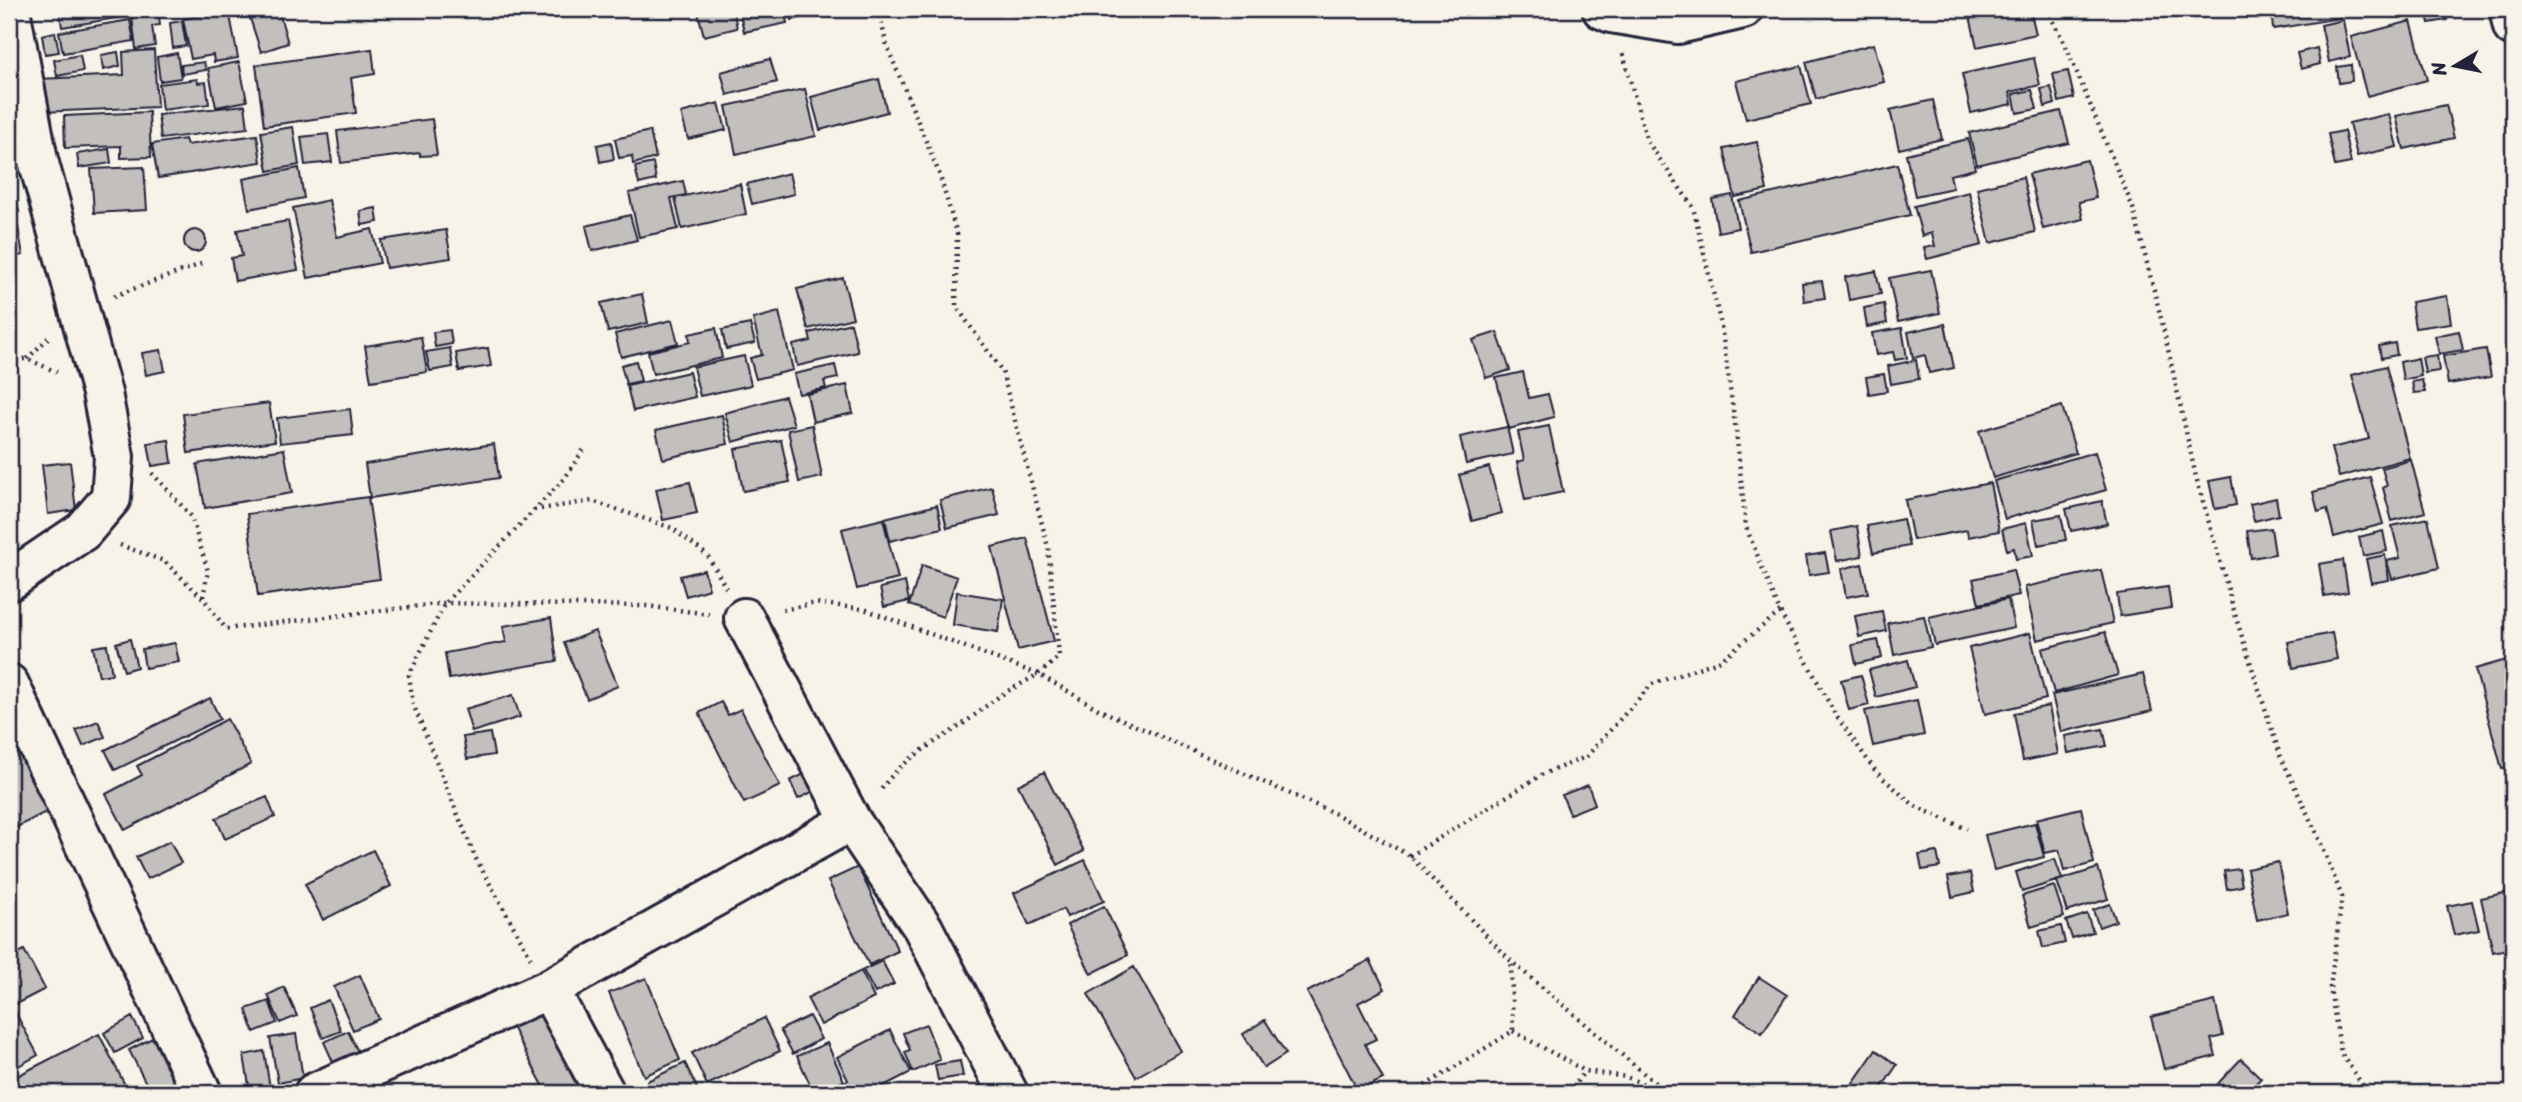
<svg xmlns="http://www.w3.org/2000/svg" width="2522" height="1102" font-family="Sriracha,sans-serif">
	<rect width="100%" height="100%" fill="#f7f3e8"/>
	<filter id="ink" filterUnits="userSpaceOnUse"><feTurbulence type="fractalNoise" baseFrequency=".0143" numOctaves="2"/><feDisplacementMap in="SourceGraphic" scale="14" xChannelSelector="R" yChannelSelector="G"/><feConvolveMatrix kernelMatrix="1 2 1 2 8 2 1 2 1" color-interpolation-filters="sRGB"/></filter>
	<g filter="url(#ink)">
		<path fill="#c2bfbd" stroke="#22223b" stroke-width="2" d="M59 9H128L129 16 62 27Z
			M131 9H158L160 25 152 26 155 46 136 49Z
			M247 9H278L288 43 261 52Z
			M697 9H733L737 28 704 36Z
			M739 9H784L787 23 744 32Z
			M790 9H842L792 20Z
			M1986 9H2030L2036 34 1977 47 1969 12Z
			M2271 9H2339L2340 18 2273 29Z
			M2426 9H2445L2447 20 2429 23Z
			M229 10 238 58 214 62 213 55 191 59 183 19Z
			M130 20 134 41 63 53 59 32Z
			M2343 20 2350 57 2329 62 2321 25Z
			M182 21 186 46 173 48 170 23Z
			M2411 21 2427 80 2367 96 2351 37Z
			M55 32 59 52 45 54 42 35Z
			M1874 44 1884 82 1816 99 1806 62Z
			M2317 48 2320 64 2301 69 2297 53Z
			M372 49 375 74 351 78 356 113 264 126 256 65Z
			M154 50 157 107 41 112 39 79 124 75 123 52Z
			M118 52 120 66 103 70 101 55Z
			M177 53 181 78 160 81 157 57Z
			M80 55 83 71 57 76 54 60Z
			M2034 58 2040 85 2010 92 2012 104 1971 113 1962 74Z
			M770 59 777 82 727 95 721 72Z
			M204 62 206 70 182 74 181 65Z
			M239 62 247 101 216 107 208 68Z
			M2351 65 2352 81 2339 83 2337 67Z
			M1801 66 1811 104 1746 119 1736 81Z
			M2068 71 2074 98 2059 102 2053 74Z
			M197 79 198 83 206 82 209 104 162 110 159 84Z
			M879 79 887 112 820 130 811 97Z
			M2051 87 2055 104 2045 107 2041 89Z
			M805 89 816 136 736 154 726 106Z
			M2032 90 2037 109 2017 113 2013 94Z
			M1933 100 1942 139 1899 149 1890 110Z
			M719 103 726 130 688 139 681 113Z
			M245 105 248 128 161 139 158 115Z
			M2446 105 2454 138 2404 149 2396 116Z
			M2061 111 2069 143 1977 165 1969 133Z
			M149 112 151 157 121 158V146L65 148 64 116Z
			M2389 114 2397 147 2357 156 2349 123Z
			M432 119 437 155 420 156V153L341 163 337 131Z
			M293 127 299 165 268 171 261 132Z
			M650 131 656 158 633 164 632 156 619 158 615 139Z
			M2344 131 2351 163 2335 166 2328 134Z
			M328 134 332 162 305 165 301 137Z
			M257 135 261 162 158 178 152 144 185 139 187 145Z
			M1968 139 1975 169 1950 175 1953 188 1915 196 1906 154Z
			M611 142 614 159 600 162 597 145Z
			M1757 142 1767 190 1735 197 1724 149Z
			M109 149 111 163 79 168 77 154Z
			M2087 160 2096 198 2079 202 2083 219 2043 229 2029 174Z
			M653 163 656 180 639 184 635 167Z
			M1897 164 1910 215 1751 252 1739 201Z
			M144 167 147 210 94 213 91 169Z
			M299 168 304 198 249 209 243 179Z
			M789 173 794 194 752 204 747 184Z
			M2023 177 2035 232 1990 243 1977 188Z
			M683 181 686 195 671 198 678 229 639 237 629 193Z
			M740 184 746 214 682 229 675 198Z
			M1969 192 1982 245 1927 259 1924 248 1935 246 1932 233 1922 236 1914 206Z
			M15 193 19 212 9 214V194Z
			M1732 195 1738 228 1718 232 1712 199Z
			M329 200 337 237 372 229 380 263 308 278 293 208Z
			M376 208 378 222 362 225 360 211Z
			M630 215 637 240 592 251 586 226Z
			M288 221 298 270 235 281 231 258 242 256 237 230Z
			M18 227 23 255 9 258V229Z
			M184 241a11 11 0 1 1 22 0a11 11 0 1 1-22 0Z
			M446 230 451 258 386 268 381 240Z
			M1931 270 1940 313 1898 322 1889 278Z
			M1876 271 1881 294 1849 300 1845 277Z
			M843 278 853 318 808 329 797 289Z
			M1822 281 1825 298 1804 301 1802 283Z
			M642 294 648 323 608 332 601 303Z
			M2447 296 2451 323 2415 328 2411 302Z
			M1884 304 1887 323 1867 327 1864 308Z
			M779 312 793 370 756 379 750 358 762 355 753 319Z
			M672 320 678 343 621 357 615 334Z
			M851 323 858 352 797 366 793 345 811 341 809 333Z
			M750 324 755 343 726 349 722 330Z
			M1945 324 1954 368 1929 373 1925 355 1913 358 1908 332Z
			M716 328 722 358 653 374 648 352 690 342 689 334Z
			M1902 328 1907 358 1895 360 1893 352 1876 355 1872 333Z
			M450 330 452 344 435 347 433 332Z
			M2459 331 2463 350 2439 354 2435 336Z
			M1497 332 1510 370 1486 378 1473 340Z
			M421 337 427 372 371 381 365 346Z
			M2395 343 2397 355 2381 358 2379 346Z
			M450 348 453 367 430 371 426 352Z
			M488 348 491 366 459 371 456 353Z
			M2486 349 2491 377 2448 384 2443 356Z
			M161 350 165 371 146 375 142 353Z
			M2437 355 2439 371 2425 373 2422 357Z
			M744 356 751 385 700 396 693 367Z
			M2418 358 2421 376 2403 380 2400 362Z
			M1916 360 1919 379 1891 384 1888 366Z
			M636 361 641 381 626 384 621 365Z
			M835 365 838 378 824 381 826 388 799 394 794 374Z
			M2386 366 2410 458 2339 477 2331 448 2369 439 2352 375Z
			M689 372 695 397 633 411 627 386Z
			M1523 372 1529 398 1548 394 1554 417 1509 429 1496 378Z
			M1884 374 1887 391 1869 394 1866 377Z
			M2422 380 2425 392 2414 393 2412 382Z
			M847 385 853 413 813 422 807 394Z
			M785 396 794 425 733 442 725 413Z
			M269 403 275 441 188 453 183 414Z
			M2062 406 2076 453 1993 478 1979 431Z
			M350 409 353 435 280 443 277 418Z
			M722 415 728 444 663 459 656 430Z
			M812 425 822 477 799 482 788 430Z
			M1549 426 1563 492 1525 500 1517 462 1524 460 1518 432Z
			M1507 427 1513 454 1466 464 1460 437Z
			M169 440 172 463 152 466 148 443Z
			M781 440 790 482 743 491 735 449Z
			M494 444 499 478 370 498 365 464Z
			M284 449 292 493 205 508 197 464Z
			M2095 452 2106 490 2005 519 1994 481Z
			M2411 460 2425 512 2392 521 2383 488 2387 486 2382 468Z
			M70 462 76 510 48 514 42 465Z
			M1489 467 1502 513 1472 521 1459 475Z
			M2231 477 2236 505 2215 509 2209 481Z
			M2370 477 2383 524 2334 537 2327 509 2318 512 2313 492Z
			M690 482 697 513 663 520 656 489Z
			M1990 483 1999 531 1968 537 1967 530 1913 540 1905 500Z
			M992 487 999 515 947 528 940 500Z
			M368 497 380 579 258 596 247 514Z
			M2276 498 2279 515 2254 521 2250 504Z
			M2102 501 2107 524 2071 531 2066 509Z
			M937 505 942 528 890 541 885 518Z
			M2061 515 2066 540 2038 545 2033 520Z
			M2428 518 2439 568 2392 579 2387 561 2400 558 2392 526Z
			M883 519 898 579 857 589 842 529Z
			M1903 519 1909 546 1873 553 1867 526Z
			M2026 523 2033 556 2016 559 2014 548 2007 550 2002 529Z
			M1857 526 1862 556 1837 561 1831 531Z
			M2271 528 2275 554 2251 558 2247 531Z
			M2383 531 2387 551 2363 556 2359 537Z
			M1027 538 1054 641 1018 650 992 547Z
			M1825 553 1829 572 1809 575 1806 556Z
			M2385 555 2389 580 2371 583 2366 559Z
			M2343 560 2348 592 2324 596 2319 564Z
			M1862 564 1868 593 1846 597 1841 569Z
			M922 565 957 577 943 617 909 605Z
			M704 570 709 589 686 596 680 576Z
			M2013 570 2019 595 1979 604 1973 579Z
			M2101 570 2113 623 2037 640 2025 587Z
			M905 582 909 601 884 607 880 588Z
			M2168 587 2171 608 2120 616 2117 594Z
			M957 592 1003 599 998 632 953 625Z
			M2008 599 2014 628 1935 645 1929 617Z
			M1882 611 1886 631 1859 637 1855 616Z
			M1924 616 1931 647 1894 655 1888 623Z
			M551 618 557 661 449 679 445 653 506 642 503 626Z
			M595 631 618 686 587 699 564 643Z
			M2105 632 2118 675 2054 693 2042 649Z
			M2030 633 2046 699 1985 714 1969 648Z
			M2332 633 2337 659 2293 668 2288 642Z
			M130 639 137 667 124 671 116 643Z
			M1878 640 1882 658 1856 664 1852 645Z
			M175 643 179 662 145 668 142 649Z
			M107 645 112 674 99 676 93 647Z
			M2513 658V766L2502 769 2475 669Z
			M1908 660 1915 687 1876 697 1869 670Z
			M2143 674 2152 711 2061 732 2052 695Z
			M1861 675 1869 705 1849 710 1841 680Z
			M513 695 520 717 472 732 465 709Z
			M210 698 220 719 115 770 105 750Z
			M1917 700 1924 735 1873 746 1865 711Z
			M721 702 728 715 741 709 780 786 744 803 699 713Z
			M2049 706 2058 754 2023 761 2014 713Z
			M227 719 251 764 125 830 106 794 142 775 137 766Z
			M98 721 105 737 83 746 76 730Z
			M2103 729 2107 746 2068 753 2065 736Z
			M490 733 494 755 467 759 463 737Z
			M15 742 50 810 9 831V745Z
			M808 772 816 790 798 799 790 781Z
			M1044 772 1084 851 1058 865 1018 785Z
			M1588 785 1595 804 1570 814 1562 795Z
			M267 797 275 817 225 839 216 818Z
			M2081 808 2094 863 2064 871 2059 850 2045 853 2036 819Z
			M2035 823 2044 857 1994 870 1985 835Z
			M170 841 181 863 147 879 136 857Z
			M373 850 391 886 323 920 305 884Z
			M1937 852 1940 867 1922 870 1919 855Z
			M2055 859 2062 879 2022 892 2016 872Z
			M1085 860 1104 901 1067 917 1063 909 1029 925 1014 893Z
			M2278 862 2288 913 2257 920 2247 869Z
			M858 867 898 951 869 965 828 881Z
			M2098 868 2108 899 2067 912 2057 881Z
			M2239 869 2242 886 2227 889 2224 871Z
			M1970 873 1974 892 1952 897 1948 877Z
			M2054 886 2064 917 2031 927 2022 896Z
			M2513 891V948L2493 952 2481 898Z
			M2472 901 2479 930 2454 935 2447 906Z
			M2110 904 2116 921 2099 927 2093 910Z
			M1104 906 1128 955 1091 974 1067 925Z
			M2087 914 2093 932 2072 938 2066 921Z
			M2061 926 2065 943 2043 948 2039 931Z
			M24 950 45 989 12 1006 38 1055 11 1070 9 958Z
			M1370 960 1385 989 1358 1003 1376 1039 1365 1044 1383 1079 1358 1091 1307 992Z
			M882 961 894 984 875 993 863 970Z
			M1134 967 1181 1051 1136 1077 1088 994Z
			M861 971 874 998 821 1025 807 998Z
			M360 975 379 1019 353 1030 334 987Z
			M1759 977 1787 995 1762 1033 1735 1015Z
			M646 978 680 1060 644 1076 609 993Z
			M284 987 297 1016 280 1023 268 995Z
			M328 1000 341 1031 323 1038 310 1008Z
			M269 1001 277 1023 254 1032 246 1009Z
			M2215 1001 2223 1036 2211 1039 2216 1056 2164 1069 2151 1017Z
			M539 1012 582 1093H547L512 1027Z
			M809 1016 821 1039 793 1054 780 1030Z
			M132 1017 143 1038 115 1053 104 1033Z
			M764 1018 780 1051 707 1085 692 1053Z
			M1265 1020 1286 1054 1264 1068 1243 1034Z
			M926 1024 940 1060 913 1072 905 1052 910 1050 903 1033Z
			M890 1030 911 1072 870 1093H849L843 1083 848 1080 837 1057Z
			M348 1031 359 1054 334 1064 324 1042Z
			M99 1034 129 1093H24L15 1077Z
			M296 1034 303 1078 278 1083 270 1038Z
			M156 1036 186 1093H151L129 1050Z
			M827 1043 844 1081 833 1086 836 1093H814L797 1056Z
			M1876 1050 1897 1065 1878 1093H1846Z
			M264 1051 270 1088 250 1092 244 1055Z
			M2241 1059 2261 1078 2247 1093H2209Z
			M960 1061 963 1076 938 1080 935 1065Z
			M685 1063 697 1088 687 1093H653L647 1081Z"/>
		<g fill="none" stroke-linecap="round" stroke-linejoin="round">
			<defs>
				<path id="minor" d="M1602 9 1611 13 1678 24 1743 9
					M2509 9 2513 27
					M9 581 83 531 111 498 114 457 102 393 38 160 10 9
					M9 684 202 1093
					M851 821 923 928 1008 1093
					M549 989 605 1093
					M314 1093 549 989 851 821 744 618"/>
			</defs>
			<use href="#minor" stroke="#22223b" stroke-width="44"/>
			<path stroke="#22223b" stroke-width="4.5" stroke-dasharray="2 5" stroke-linecap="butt" d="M878 9 887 46 939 173 957 234 956 306 1002 371 1048 547 1059 656C1040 676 1029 679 1006 692 989 702 974 717 957 728 928 747 898 762 879 793
				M2046 9 2065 44 2133 208 2162 322 2196 477 2237 621 2280 755 2321 843 2342 897 2330 988 2341 1053 2368 1093
				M1623 54 1647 141 1693 207 1721 325 1736 431 1746 527 1780 612 1835 714 1877 773 1915 806 1967 829
				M114 296 204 263
				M9 359H27L57 372
				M27 359 49 337
				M152 473 191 516 208 571 203 597
				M534 510 592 501 672 528 708 556 726 588
				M120 545 164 561 203 598 226 629 445 603 646 606 709 614
				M783 610 815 603 864 609 1040 675 1100 710 1336 814 1410 856 1511 961 1667 1093
				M1410 856 1543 774 1586 757 1652 684 1721 660 1780 612
				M531 958 475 857 413 704 409 675 445 603 564 479 586 446
				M1513 1031 1585 1071 1626 1077 1660 1090
				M1413 1093 1513 1031 1511 962
				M1568 1093 1585 1071"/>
			<use href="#minor" stroke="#f7f3e8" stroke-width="38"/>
		</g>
	</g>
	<rect width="2522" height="1102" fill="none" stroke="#f7f3e8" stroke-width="35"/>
	<rect x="18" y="18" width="2487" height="1067" fill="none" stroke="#22223b" stroke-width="2.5" filter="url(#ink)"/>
	<g transform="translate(2455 66) rotate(260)" stroke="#f7f3e8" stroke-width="5" paint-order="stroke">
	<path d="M0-5L12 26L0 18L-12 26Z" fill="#22223b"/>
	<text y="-10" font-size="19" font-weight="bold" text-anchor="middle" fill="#22223b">N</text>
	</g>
</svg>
